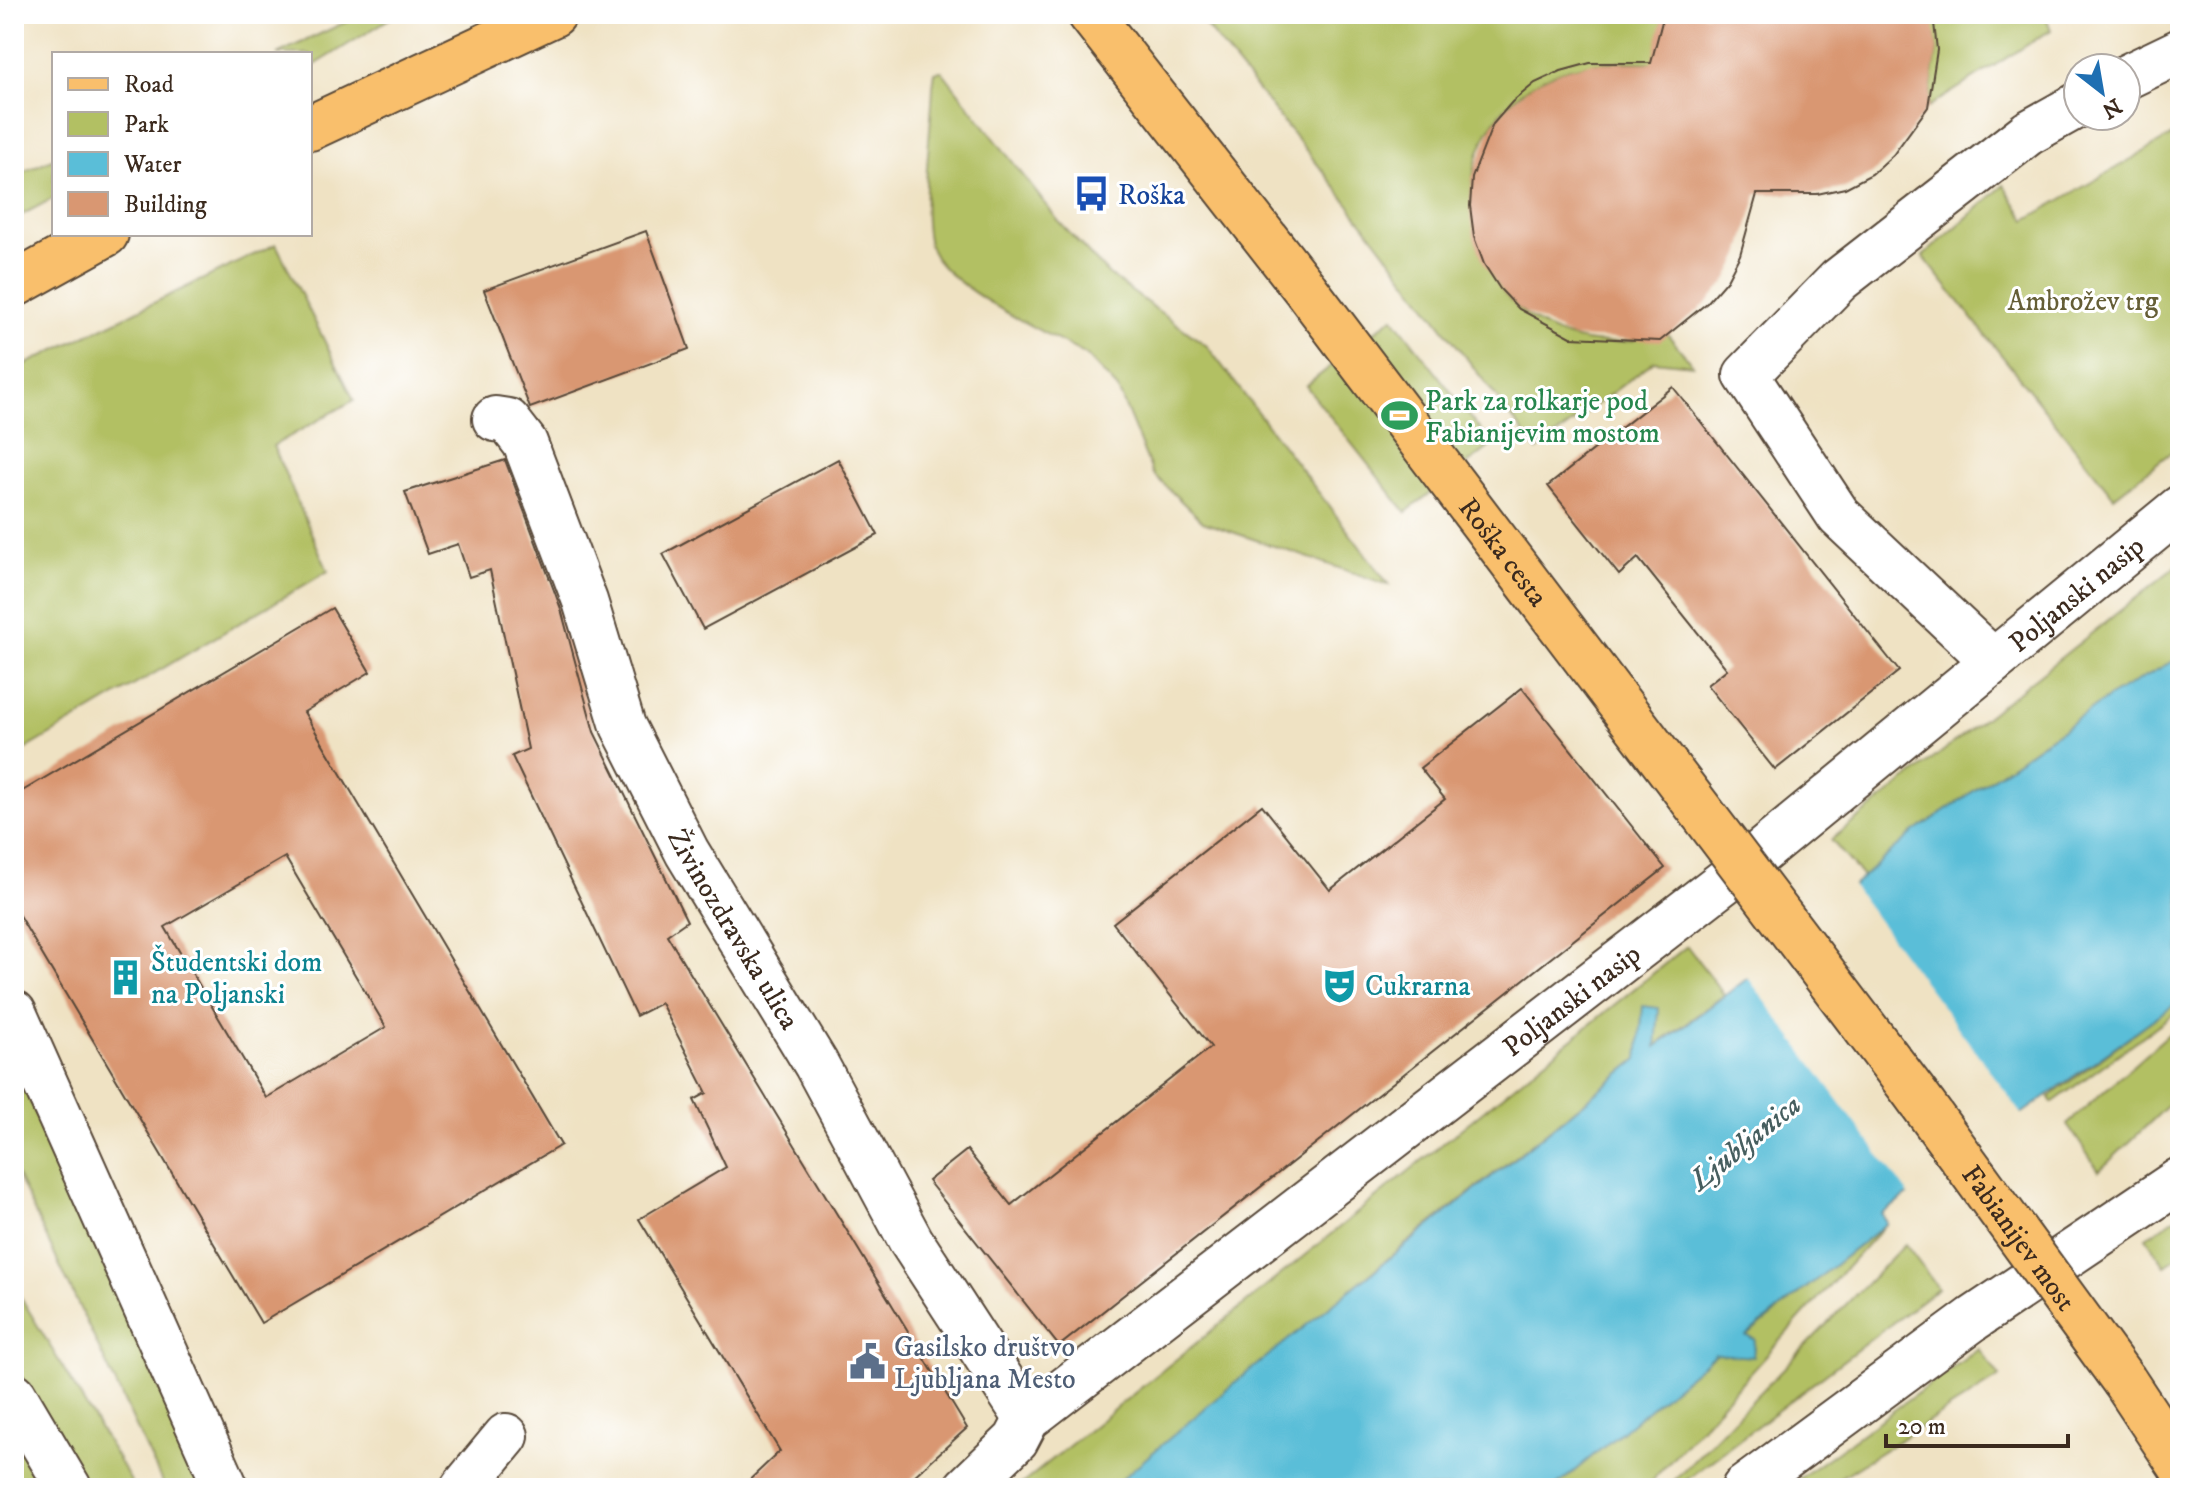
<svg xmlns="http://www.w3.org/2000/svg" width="2194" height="1502" font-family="'IM FELL DW Pica',serif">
	<rect width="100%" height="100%" fill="#fff"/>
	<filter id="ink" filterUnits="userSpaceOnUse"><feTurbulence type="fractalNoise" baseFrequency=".0125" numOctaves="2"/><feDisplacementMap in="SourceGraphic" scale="16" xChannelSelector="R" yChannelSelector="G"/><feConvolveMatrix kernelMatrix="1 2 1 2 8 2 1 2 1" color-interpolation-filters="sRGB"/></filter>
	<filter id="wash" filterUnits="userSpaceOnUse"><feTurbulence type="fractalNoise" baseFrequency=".006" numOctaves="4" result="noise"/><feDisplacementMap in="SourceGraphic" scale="32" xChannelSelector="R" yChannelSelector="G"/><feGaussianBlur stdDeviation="1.8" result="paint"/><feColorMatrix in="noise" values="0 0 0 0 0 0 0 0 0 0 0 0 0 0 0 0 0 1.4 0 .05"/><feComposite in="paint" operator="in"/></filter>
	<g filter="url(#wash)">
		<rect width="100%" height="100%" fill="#efe2c3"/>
		<path fill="#b2c063" stroke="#767540" stroke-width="2" d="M363 14H397L310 68V54H277Z
			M1196 14H1664L1658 57 1694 64C1652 64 1602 56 1561 71 1407 128 1466 364 1630 341 1641 339 1653 334 1665 331L1693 365 1654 361 1537 450 1327 176Z
			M1931 14H2045L2051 30 1928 107 1937 50Z
			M942 71 1060 223 1109 275 1207 346 1389 585 1203 522 1153 474 1118 389 1086 355C1048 334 947 288 931 250 918 220 932 124 933 86L935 72Z
			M2180 131V445L2114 497 1923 256 2004 185 2026 220Z
			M54 158V198L14 219V176Z
			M276 244 354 400 273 446 328 571 14 756V370Z
			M1393 317 1492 445 1406 512 1306 386Z
			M2180 563V657L2109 697 1913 833 1864 878 1831 840Z
			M1687 946 1724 995 1638 1059 1408 1242 1111 1488H1017Z
			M2176 1002 2180 1009 2052 1103 2049 1097Z
			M2180 1024V1094L2099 1171 2067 1124Z
			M14 1066 205 1488H165L14 1169Z
			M2180 1215V1255L2165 1265 2146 1237Z
			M1887 1223 1645 1488H1554L1715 1354 1745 1337Z
			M1905 1244 1938 1288 1676 1488H1667Z
			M14 1286 135 1488H14Z
			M1979 1349 2000 1377 1823 1488H1786Z"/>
		<path fill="#5abed8" stroke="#4a747b" stroke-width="2" d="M2180 657V1007L2176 1003 1882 1214 1887 1223 1746 1336 1755 1339 1753 1357 1715 1354 1554 1488H1111L1238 1380 1638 1059 1643 1006 1659 1008 1656 1047 1748 978 1913 833 2109 697Z"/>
		<path fill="#efe2c3" d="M1851 884 2025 1118 1911 1198 1746 975Z"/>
		<g id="blocks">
			<path fill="#d99772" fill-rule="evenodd" d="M1664 14H1933L1937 50 1928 107 1893 155 1872 174 1845 188 1817 194H1757L1740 255 1727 280 1707 303 1660 341 1571 337 1519 309 1500 289 1484 264 1474 237 1470 206 1472 178 1493 124 1512 102 1535 83 1561 71 1590 63H1651Z
				M646 231 689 349 530 408 484 290Z
				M1673 387 1899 671 1775 770 1707 685 1727 669 1638 558 1619 575 1548 486Z
				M838 459 878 535 703 629 663 554Z
				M505 460 561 609 594 732 687 921 667 935 967 1428 901 1488H741L780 1451 639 1219 726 1167 694 1100 707 1093 661 1003 636 1016 512 756 528 749 490 570 469 577 458 544 428 554 405 492Z
				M332 608 370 672 304 712 561 1145 261 1323 14 907V796ZM285 857 386 1027 266 1098 165 927Z
				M1522 688 1665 868 1059 1346 928 1181 967 1150 1011 1205 1211 1047 1113 923 1262 805 1330 890 1445 799 1420 768Z"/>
		</g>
	</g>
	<g filter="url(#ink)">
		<use href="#blocks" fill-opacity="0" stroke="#564637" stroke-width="2"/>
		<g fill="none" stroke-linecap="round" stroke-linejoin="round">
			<defs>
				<g id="minor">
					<path d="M2126 77 2180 51"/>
					<path id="s1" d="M495 419 508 421 525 443 585 601 623 726 687 852 816 1064 911 1241 1027 1419"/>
					<path d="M1992 660 1839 516 1746 375 1839 280 2028 133 2078 105"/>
					<path d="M14 1013 226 1488"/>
					<path d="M14 1395 69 1488"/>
					<path d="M463 1488 506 1436"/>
					<path id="s2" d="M966 1488 1016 1440 1027 1419 1738 871 2180 508"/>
					<path d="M1744 1488 1973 1319 2180 1180"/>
				</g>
				<path id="major" d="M1090 14 1306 290
					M310 128 554 14
					M14 285 106 234
					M2125 1382 2180 1465"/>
			</defs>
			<use href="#minor" stroke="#564637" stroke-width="48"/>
			<use href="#major" stroke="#564637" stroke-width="48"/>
			<use href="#minor" stroke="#fff" stroke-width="44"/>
			<use href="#major" stroke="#f9bf6c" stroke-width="44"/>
			<defs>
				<g id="major-bridge">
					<path id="s3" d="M1306 290 1913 1091 2125 1382"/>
				</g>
			</defs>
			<use href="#major-bridge" stroke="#564637" stroke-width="48" stroke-linecap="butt"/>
			<use href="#major-bridge" stroke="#f9bf6c" stroke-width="44"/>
		</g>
	</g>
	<defs>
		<symbol id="bus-bare" viewBox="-9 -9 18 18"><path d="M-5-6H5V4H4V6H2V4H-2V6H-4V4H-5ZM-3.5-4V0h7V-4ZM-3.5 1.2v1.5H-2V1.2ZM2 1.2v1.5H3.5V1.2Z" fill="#1a4fb4" stroke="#fff" stroke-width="2.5" paint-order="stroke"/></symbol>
		<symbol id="stadium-bare" viewBox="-9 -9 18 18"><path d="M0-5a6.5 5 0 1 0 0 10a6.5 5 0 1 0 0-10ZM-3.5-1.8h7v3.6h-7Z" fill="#2e9e5b" stroke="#fff" stroke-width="2.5" paint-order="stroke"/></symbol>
		<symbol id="building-bare" viewBox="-9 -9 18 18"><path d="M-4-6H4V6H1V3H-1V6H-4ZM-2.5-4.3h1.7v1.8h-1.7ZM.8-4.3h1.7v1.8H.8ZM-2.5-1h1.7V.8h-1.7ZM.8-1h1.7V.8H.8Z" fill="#0f9aa8" stroke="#fff" stroke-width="2.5" paint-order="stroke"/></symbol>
		<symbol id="theatre-bare" viewBox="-9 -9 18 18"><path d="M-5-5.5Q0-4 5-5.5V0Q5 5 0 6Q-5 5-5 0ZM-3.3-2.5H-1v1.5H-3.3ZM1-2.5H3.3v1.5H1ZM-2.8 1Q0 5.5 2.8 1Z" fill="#0f9aa8" stroke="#fff" stroke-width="2.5" paint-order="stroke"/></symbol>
		<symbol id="civic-bare" viewBox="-9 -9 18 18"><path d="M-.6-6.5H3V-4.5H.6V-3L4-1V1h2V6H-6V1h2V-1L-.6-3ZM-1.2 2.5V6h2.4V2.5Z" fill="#5c6f8a" stroke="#fff" stroke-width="2.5" paint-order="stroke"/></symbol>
	</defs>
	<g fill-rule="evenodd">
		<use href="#bus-bare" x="1066" y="168" width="51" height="51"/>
		<use href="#stadium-bare" x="1374" y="390" width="51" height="51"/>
		<use href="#building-bare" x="100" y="952" width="51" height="51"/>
		<use href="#theatre-bare" x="1314" y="960" width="51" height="51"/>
		<use href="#civic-bare" x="842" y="1336" width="51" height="51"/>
	</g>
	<g text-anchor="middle" stroke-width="6" stroke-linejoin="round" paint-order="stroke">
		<g font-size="28" fill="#164399" stroke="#fff" text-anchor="start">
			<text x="1118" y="204">Roška</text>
		</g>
		<g font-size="28" fill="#655e36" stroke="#fff">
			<text x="2083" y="310">Ambrožev trg</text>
		</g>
		<g font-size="28" fill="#27864d" stroke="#fff" text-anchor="start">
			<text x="1425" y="410">Park za rolkarje pod<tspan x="1425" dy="32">Fabianijevim mostom</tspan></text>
		</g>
		<g font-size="28" fill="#3b2a1e" stroke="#fff">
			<text dy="10" stroke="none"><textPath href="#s3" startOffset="328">Roška cesta</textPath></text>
			<text dy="10" stroke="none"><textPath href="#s2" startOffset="1428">Poljanski nasip</textPath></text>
			<text dy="10" stroke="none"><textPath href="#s1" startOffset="572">Živinozdravska ulica</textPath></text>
			<text dy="10" stroke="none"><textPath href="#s2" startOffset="780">Poljanski nasip</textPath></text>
			<text dy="10" stroke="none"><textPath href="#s3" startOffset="1186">Fabianijev most</textPath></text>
		</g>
		<g font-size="28" fill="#0d838f" stroke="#fff" text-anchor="start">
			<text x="151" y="971">Študentski dom<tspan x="151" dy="32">na Poljanski</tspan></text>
			<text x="1365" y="995">Cukrarna</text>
		</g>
		<g font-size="28" fill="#4e5e75" stroke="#fff" text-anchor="start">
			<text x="894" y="1356">Gasilsko društvo<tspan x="894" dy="32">Ljubljana Mesto</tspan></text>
		</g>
		<g font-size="30" font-style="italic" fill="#465e5f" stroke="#fff">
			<text transform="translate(1745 1142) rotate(-39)" y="10">Ljubljanica</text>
		</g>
	</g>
	<rect width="2194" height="1502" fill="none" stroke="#fff" stroke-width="48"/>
	<rect x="52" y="52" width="260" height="184" fill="#ffffff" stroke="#b1aaa5" stroke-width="2"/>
	<rect x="68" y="78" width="40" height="12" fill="#f9bf6c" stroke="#b1aaa5" stroke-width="2"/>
	<text x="124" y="92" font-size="24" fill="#3b2a1e">Road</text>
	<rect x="68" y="112" width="40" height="24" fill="#b2c063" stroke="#b1aaa5" stroke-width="2"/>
	<text x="124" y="132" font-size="24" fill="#3b2a1e">Park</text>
	<rect x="68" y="152" width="40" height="24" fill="#5abed8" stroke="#b1aaa5" stroke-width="2"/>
	<text x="124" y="172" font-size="24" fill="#3b2a1e">Water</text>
	<rect x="68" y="192" width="40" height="24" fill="#d99772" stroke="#b1aaa5" stroke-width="2"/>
	<text x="124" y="212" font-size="24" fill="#3b2a1e">Building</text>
	<g transform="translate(2102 92) rotate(149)"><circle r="38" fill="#ffffff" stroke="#b1aaa5" stroke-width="2"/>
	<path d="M0-6L14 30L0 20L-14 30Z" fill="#1f6fb2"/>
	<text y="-12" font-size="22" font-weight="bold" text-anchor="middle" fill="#3b2a1e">N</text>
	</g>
	<path d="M1886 1434v12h182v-12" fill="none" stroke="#3b2a1e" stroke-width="4"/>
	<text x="1898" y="1434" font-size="24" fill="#3b2a1e" stroke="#ffffff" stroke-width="6" paint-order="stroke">20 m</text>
</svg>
